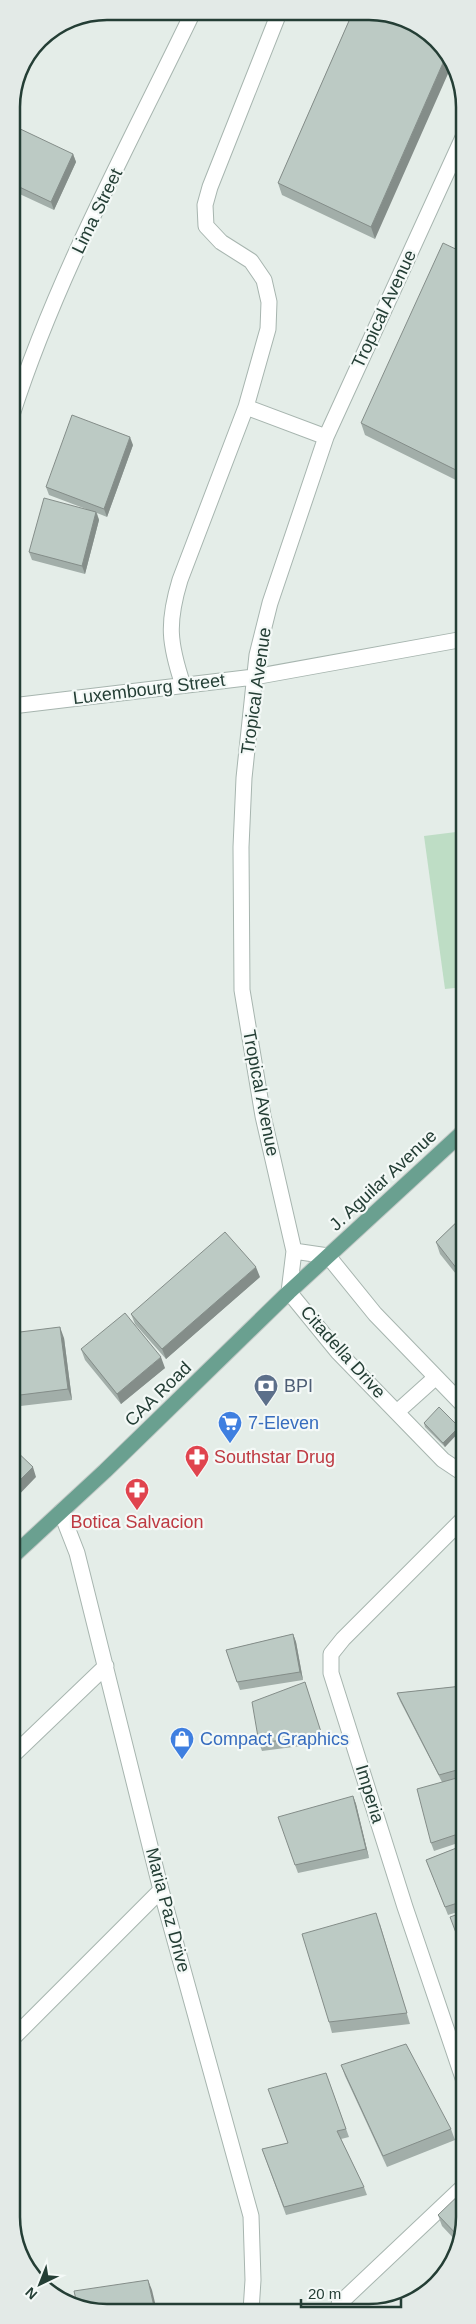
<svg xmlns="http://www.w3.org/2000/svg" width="476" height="2324" font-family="Arial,sans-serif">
	<rect width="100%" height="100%" fill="#e4ede8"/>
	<path fill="#beddc5" d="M464 831V987L445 989 424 836Z"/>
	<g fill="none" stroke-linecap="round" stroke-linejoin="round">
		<defs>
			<path id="minor" d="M464 135 326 437 270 603 257 655 244 778 241 847 242 990 263 1116 294 1251 289 1292 338 1352 443 1460 464 1474
				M246 407 326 437
				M12 415C57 275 129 145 193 12
				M183 685C169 643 167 623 180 580L246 407 268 329 269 302 264 280 251 261 221 242 206 226 205 205 210 187 279 13
				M12 706 254 677 464 639
				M294 1251 328 1256 375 1314 464 1406
				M397 1412 436 1377
				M61 1512 77 1553 161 1890 251 2216 253 2280 251 2311
				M464 1518 343 1639 331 1654V1673L405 1907 465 2084
				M12 1756 106 1666
				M12 2039 161 1890
				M339 2304 465 2185"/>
			<path id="major" d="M12 1557 105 1471 289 1292 464 1131"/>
		</defs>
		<use href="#minor" stroke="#a7b5af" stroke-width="17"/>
		<use href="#major" stroke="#c2c9c6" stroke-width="17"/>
		<use href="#minor" stroke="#fff" stroke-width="15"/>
		<use href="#major" stroke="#6aa090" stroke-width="15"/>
	</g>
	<path fill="#a2aea9" d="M352 14 375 239 282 195 278 183Z
		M11 133 73 154 76 162 54 210 11 190Z
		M464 253V484L365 435 361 423Z
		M133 445 107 517 97 513 99 520 85 574 32 560 29 552 86 509 49 495 46 487Z
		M464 1215V1284L440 1254 436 1242Z
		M260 1277 166 1359 135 1324 131 1314Z
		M12 1333 64 1338 72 1400 12 1407Z
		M81 1349 165 1368 121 1404 85 1360Z
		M424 1423 460 1431 445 1447 425 1427Z
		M293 1634 296 1642 303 1680 240 1690 226 1650Z
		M305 1682 324 1743 262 1751 259 1743Z
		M462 1686 464 1692V1841L434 1851 431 1843 442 1782 400 1701 397 1693Z
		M353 1796 356 1804 369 1858 298 1873 295 1865Z
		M464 1845V1910L448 1915 426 1860Z
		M380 1924 410 2024 332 2033 329 2022Z
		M341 2065 451 2129 455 2140 387 2167 345 2076Z
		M326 2073 349 2137 341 2139 364 2187 367 2195 286 2215 262 2149 288 2143Z
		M438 2215 465 2223 457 2242 442 2226Z"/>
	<path fill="#848d89" d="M446 56 451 67 375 239 371 227Z
		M73 154 76 162 54 210 51 202Z
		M130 437 133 445 107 517 104 509Z
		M96 512 99 520 85 574 82 566Z
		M256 1267 260 1277 166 1359 162 1349Z
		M60 1327 64 1338 72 1400 68 1389Z
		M161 1357 165 1368 121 1404 117 1394Z
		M459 1427 460 1431 445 1447 443 1443Z
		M33 1467 36 1477 12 1502V1488Z
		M293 1634 296 1642 303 1680 300 1672Z
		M353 1796 356 1804 369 1858 366 1849Z
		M148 2280 152 2290 157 2311H155Z"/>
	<path fill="#bccac4" stroke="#848d89" d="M352 14H393L441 44 446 56 371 227 278 183Z
		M14 126 73 154 51 202 11 183V133Z
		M443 243 464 253V474L361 423Z
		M72 415 130 437 104 509 46 487Z
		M44 498 96 512 82 566 29 552Z
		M464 1215V1278L436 1242Z
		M225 1232 256 1267 162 1349 131 1314Z
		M125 1313 161 1357 117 1394 81 1349Z
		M60 1327 68 1389 12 1396V1333Z
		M439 1407 459 1427 443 1443 424 1423Z
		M12 1447 33 1467 12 1488Z
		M293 1634 300 1672 237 1682 226 1650Z
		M305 1682 322 1735 259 1743 252 1702Z
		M462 1686 464 1695V1768L439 1775 397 1693Z
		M464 1776V1832L431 1843 417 1789Z
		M353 1796 366 1849 295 1865 278 1817Z
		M464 1845V1901L445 1907 426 1860Z
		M464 1912V1954L450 1917Z
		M376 1913 407 2013 329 2022 302 1934Z
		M406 2044 451 2129 383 2156 341 2065Z
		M326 2073 346 2129 337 2131 364 2187 284 2207 262 2149 288 2143 268 2089Z
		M465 2189V2223L459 2237 438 2215Z
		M148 2280 155 2311H88L77 2304 74 2291Z"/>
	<defs>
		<symbol id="bank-pin" viewBox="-11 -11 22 30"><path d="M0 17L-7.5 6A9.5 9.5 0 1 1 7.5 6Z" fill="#5c6f8a" stroke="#f4f9f7"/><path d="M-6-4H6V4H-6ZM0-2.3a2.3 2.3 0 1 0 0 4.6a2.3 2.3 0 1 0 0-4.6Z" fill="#fff"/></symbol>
		<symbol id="supermarket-pin" viewBox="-11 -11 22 30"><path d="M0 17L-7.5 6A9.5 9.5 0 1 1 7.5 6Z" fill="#3f7fe0" stroke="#f4f9f7"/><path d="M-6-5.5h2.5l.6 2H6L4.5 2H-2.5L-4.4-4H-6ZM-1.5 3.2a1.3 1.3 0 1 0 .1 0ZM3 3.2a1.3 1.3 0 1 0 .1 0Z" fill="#fff"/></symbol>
		<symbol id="pharmacy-pin" viewBox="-11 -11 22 30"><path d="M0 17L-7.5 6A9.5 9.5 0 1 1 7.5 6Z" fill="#e0444e" stroke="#f4f9f7"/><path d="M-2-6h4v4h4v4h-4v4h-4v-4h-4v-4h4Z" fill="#fff"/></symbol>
		<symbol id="shop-pin" viewBox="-11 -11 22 30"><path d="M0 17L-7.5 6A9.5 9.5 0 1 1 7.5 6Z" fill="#3f7fe0" stroke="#f4f9f7"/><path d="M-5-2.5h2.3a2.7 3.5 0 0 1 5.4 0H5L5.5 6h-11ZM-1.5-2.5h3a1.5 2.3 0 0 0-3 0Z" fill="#fff"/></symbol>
	</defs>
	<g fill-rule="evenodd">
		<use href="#bank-pin" x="252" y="1372" width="28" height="38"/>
		<use href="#supermarket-pin" x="216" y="1409" width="28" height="38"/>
		<use href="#pharmacy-pin" x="183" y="1443" width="28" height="38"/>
		<use href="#pharmacy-pin" x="123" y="1476" width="28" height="38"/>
		<use href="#shop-pin" x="168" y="1725" width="28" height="38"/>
	</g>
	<g text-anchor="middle" stroke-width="4.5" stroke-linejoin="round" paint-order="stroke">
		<g font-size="18" fill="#243e35" stroke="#f4f9f7">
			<text transform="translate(97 211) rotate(-64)" y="6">Lima Street</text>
			<text transform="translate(384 309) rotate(-65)" y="6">Tropical Avenue</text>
			<text transform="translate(149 689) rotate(-7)" y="6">Luxembourg Street</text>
			<text transform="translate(256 691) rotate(-82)" y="6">Tropical Avenue</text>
			<text transform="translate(261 1093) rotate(79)" y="6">Tropical Avenue</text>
			<text transform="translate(383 1180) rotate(-43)" y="6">J. Aguilar Avenue</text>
			<text transform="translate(343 1352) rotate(48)" y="6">Citadella Drive</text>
			<text transform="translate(158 1394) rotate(-44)" y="6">CAA Road</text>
			<text transform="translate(370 1794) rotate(73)" y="6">Imperia</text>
			<text transform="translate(168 1910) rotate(75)" y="6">Maria Paz Drive</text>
		</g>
		<g font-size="18" fill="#4e5e75" stroke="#f4f9f7" text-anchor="start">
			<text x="284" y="1392">BPI</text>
		</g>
		<g font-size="18" fill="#366cbe" stroke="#f4f9f7" text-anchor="start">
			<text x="248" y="1429">7-Eleven</text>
			<text x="200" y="1745">Compact Graphics</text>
		</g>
		<g font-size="18" fill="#be3a42" stroke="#f4f9f7" text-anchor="start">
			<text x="214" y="1463">Southstar Drug</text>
			<text x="137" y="1528" text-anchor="middle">Botica Salvacion</text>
		</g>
	</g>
	<path d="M0 0H476V2324H0ZM107 20H369A87 87 0 0 1 456 107V2217A87 87 0 0 1 369 2304H107A87 87 0 0 1 20 2217V107A87 87 0 0 1 107 20Z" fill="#e3eae7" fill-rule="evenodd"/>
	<path fill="none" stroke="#243e35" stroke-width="2.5" d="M107 20H369A87 87 0 0 1 456 107V2217A87 87 0 0 1 369 2304H107A87 87 0 0 1 20 2217V107A87 87 0 0 1 107 20Z"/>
	<g transform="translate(40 2284) rotate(223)" stroke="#f4f9f7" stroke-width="4" paint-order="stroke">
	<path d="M0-4L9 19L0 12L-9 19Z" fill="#243e35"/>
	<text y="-8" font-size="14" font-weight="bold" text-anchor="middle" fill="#243e35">N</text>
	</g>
	<path d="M301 2299v8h100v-8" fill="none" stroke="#243e35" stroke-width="2.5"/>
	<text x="308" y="2299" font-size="15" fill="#243e35" stroke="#f4f9f7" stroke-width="4" paint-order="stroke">20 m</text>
</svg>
